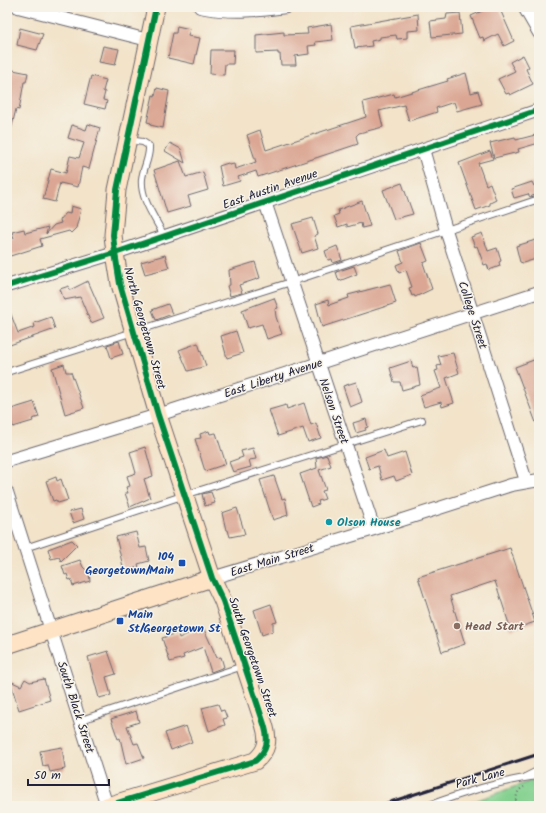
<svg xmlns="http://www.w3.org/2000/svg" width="546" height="813" font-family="Kalam,sans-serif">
	<rect width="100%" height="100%" fill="#f7f3e8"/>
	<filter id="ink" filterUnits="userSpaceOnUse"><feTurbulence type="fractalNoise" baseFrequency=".025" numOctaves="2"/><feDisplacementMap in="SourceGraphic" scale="8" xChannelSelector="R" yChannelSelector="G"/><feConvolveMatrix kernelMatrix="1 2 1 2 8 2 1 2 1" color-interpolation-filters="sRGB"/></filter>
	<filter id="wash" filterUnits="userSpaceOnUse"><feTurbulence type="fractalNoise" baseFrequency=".012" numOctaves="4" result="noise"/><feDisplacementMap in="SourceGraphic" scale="16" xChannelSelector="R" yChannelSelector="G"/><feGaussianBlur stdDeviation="0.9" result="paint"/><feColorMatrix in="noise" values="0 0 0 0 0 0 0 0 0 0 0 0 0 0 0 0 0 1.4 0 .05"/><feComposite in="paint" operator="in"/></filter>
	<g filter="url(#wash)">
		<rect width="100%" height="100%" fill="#f2e3c9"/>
		<path fill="#83d08f" stroke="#527965" d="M539 778V806H461Z"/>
		<g id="blocks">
			<path fill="#dba794" d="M491 7H499L514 41 504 46 498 34 484 41 483 37 480 38 471 16Z
				M460 13 462 34 432 37 430 21 446 19 447 14Z
				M418 14 419 30 407 31V38L397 39 396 35 380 37V39L371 41 372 46 355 48 351 26Z
				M331 24 333 40 315 42 316 45 308 46 309 54 295 56 296 65H281L280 54H278V52L256 53V35L284 32V35L308 34 307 28Z
				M177 26 190 29 188 36 200 38 194 64 168 58 173 33H176Z
				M20 28 43 34 37 50 17 45Z
				M103 46 119 49 115 65 99 62Z
				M211 50H234L233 64H225L224 75 210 74Z
				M523 55 529 67 526 69 533 84 510 95 509 93 506 94 498 79 515 71 510 62Z
				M13 70 28 73 26 82H24L19 110 16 109 10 134 7 133V82L9 74H12Z
				M466 73 471 93 478 91 482 104 457 111 454 102 436 108 437 112 409 121 404 105 379 111 383 127 359 133 356 136 358 144 258 177 256 171 238 177 240 181 223 186 219 166 228 163 229 165 234 164 235 169 256 162 247 135 260 130 266 150 366 117 363 102 394 94 395 97 448 81 447 79Z
				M91 76 106 80 103 91 105 92 103 100 107 101 105 109 84 104Z
				M157 88 169 91 163 128 150 125 151 123 147 122 153 95 155 96Z
				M88 124 100 128 89 169 82 167 78 187 60 183 55 202 43 199 51 169 66 173 70 156 79 158 84 143 68 138 72 125 86 130Z
				M539 134V143L518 149 519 152 494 158 490 143 515 137 516 140Z
				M170 143 181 149 185 163 165 151Z
				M490 151 493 159 478 163 486 185 490 183 496 200 490 203V205L476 210 459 163Z
				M180 161 186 177 203 172 208 190 188 196 191 206 167 213 154 170Z
				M532 182 534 186 539 184V193L530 197 528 194 514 198 511 189Z
				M402 183 413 214 394 219 383 190Z
				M362 201 370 226 362 228 361 223 347 227V224L338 227 334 216 339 214 338 210Z
				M71 206 81 209 76 228 71 233 69 231 40 239 42 246 7 257V240L14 238 12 232 24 229 25 233 48 227 46 234 54 225 61 223 60 220 66 213 70 214Z
				M313 218 318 234 314 236 318 248 302 253 292 224Z
				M482 233 488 251 497 248 501 261 499 262 500 266 489 270 487 264 484 265 477 246 475 247 471 237Z
				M539 239V258L523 263 520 262 516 246Z
				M421 243 428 261 423 263 432 289 415 297 414 295 412 296 409 288 412 287 406 270 399 273 396 265 403 262 399 251Z
				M337 246 342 260 333 263 332 259 328 260 325 251Z
				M165 255 169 268 145 274 141 262Z
				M255 262 260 278 239 285 242 293 230 296 227 286 230 285 229 270Z
				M354 266 357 274 339 281 336 272Z
				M88 281 104 318 91 323 80 297 64 300 60 289 69 286 70 290Z
				M390 284 396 303 322 327 316 304 328 300 329 305 349 298 348 295Z
				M274 298 278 308 275 309 276 317 282 334 267 339 262 324 248 328 242 310Z
				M7 304 18 333 35 327 34 323 51 317 55 329 7 346Z
				M168 304 172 314 156 320 152 310Z
				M236 331 243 353 227 358 221 336Z
				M119 341 123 354 111 358 107 345Z
				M198 343 206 366 188 371 179 350Z
				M453 353 459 373 446 378 454 403 442 407 441 402 424 407 420 395 441 388 435 371 438 370 437 366 441 365 438 356Z
				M539 358V428H538L515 367Z
				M411 361 413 368 417 367 420 385 402 390 400 382H394L390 368Z
				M64 364 66 372H71L84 408 65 414 52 368Z
				M356 382 362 402 350 407 343 386Z
				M34 402 39 417 32 419 33 421 13 427 8 410Z
				M304 403 311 425 316 423 321 438 308 442 303 428 278 436 269 410 286 405 287 409Z
				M366 419 368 427 365 428 366 430 356 433 353 423Z
				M209 431 210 434 216 433 226 464 205 471 195 439 201 438 200 434Z
				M145 447 153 476 144 479 150 498 130 507 125 493H128L126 487 130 486 127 476 136 473 130 452Z
				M253 448 256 459 249 460 251 467 233 472 229 462 243 457 241 451Z
				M384 450 387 458 405 452 412 475 396 481 394 476 382 480 378 466 369 469 365 457Z
				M327 455 331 466 319 470 326 490 322 491 325 499 318 501 319 504 311 507 300 474 317 468 316 458Z
				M274 476 282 499 285 498 288 515 273 520 260 480Z
				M56 477 57 481 61 479 68 500 58 503 56 500 53 501 46 481Z
				M211 492 215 503 205 506 202 494Z
				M237 508 245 534 230 537 228 530H226L222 513Z
				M81 509 84 519 73 523 69 512Z
				M136 532 140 548 146 547 149 561 138 564 139 567 124 571 116 537Z
				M72 540 77 545 61 561 59 557 51 559 48 549Z
				M510 548 535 622 511 630 495 581 450 596 465 644 442 652 418 577Z
				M80 560 83 567 89 573 90 581 73 586 71 579 69 580 67 574 65 575 62 566Z
				M271 604 277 622 273 623V631L262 635 254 610Z
				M203 627 217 658 221 657 224 667 211 672 203 647 183 655 184 658 170 662 162 638 178 633 179 638Z
				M108 651 116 674 106 677 111 695 99 698 88 657Z
				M25 679 30 682 44 679 50 700 19 710 10 681 21 686Z
				M218 704 221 711 224 710 227 718 223 719 225 725 209 731 202 708Z
				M136 711 139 722 127 726 134 744 138 743 144 758 126 764 120 738 118 739 111 719Z
				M186 726 192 742 171 750 165 733Z
				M62 747 65 769 50 772 48 765 43 766 40 751Z"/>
		</g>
	</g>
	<g filter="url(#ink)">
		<use href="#blocks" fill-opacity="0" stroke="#6b666d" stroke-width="1"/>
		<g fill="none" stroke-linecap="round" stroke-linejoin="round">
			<defs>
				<path id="lane" d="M128 140 143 142 149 146C150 158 143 168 142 179 140 199 156 219 164 236
					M7 372 291 282 539 199
					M25 548 185 495 422 420
					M81 720 243 666
					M527 776 539 770
					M427 806C463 793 502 780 539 776"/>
				<path id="street" d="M18 7 148 40
					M200 7C229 13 257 11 286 7
					M524 7 539 33
					M423 149 446 230 526 481
					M265 202 374 529
					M7 286 115 253 539 110
					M7 461 158 415 539 292
					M7 492 107 806
					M212 578 374 529 511 485 539 480"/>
				<path id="secondary" d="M7 645 212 578
					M107 806 255 761C268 750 269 740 264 724L223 601 212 578 158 415 120 284 115 253 113 235 117 190 156 7"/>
			</defs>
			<use href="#lane" stroke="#6b666d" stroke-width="8"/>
			<use href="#street" stroke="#6b666d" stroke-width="14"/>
			<use href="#secondary" stroke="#6b666d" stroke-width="19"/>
			<path stroke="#6b666d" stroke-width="2" stroke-dasharray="1 3" stroke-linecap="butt" d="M522 806 516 800C517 793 518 790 524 787"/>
			<use href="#lane" stroke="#fff" stroke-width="6"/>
			<use href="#street" stroke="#fff" stroke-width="12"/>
			<use href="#secondary" stroke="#fee4c5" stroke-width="17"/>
			<path stroke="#22223b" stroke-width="3" d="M378 806 539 754"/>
			<defs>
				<path id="cycleway" d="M7 286 115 253 539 110
					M107 806 255 761C268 750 269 740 264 724L223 601 212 578 158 415 120 284 115 253 113 235 117 190 156 7"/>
			</defs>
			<use href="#cycleway" stroke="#f7f3e8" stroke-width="8"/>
			<use href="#cycleway" stroke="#00873e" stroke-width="6"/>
		</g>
	</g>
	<circle fill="#0f9aa8" stroke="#f7f3e8" stroke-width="1.5" cx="329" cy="522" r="4"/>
	<g fill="#1a4fb4" stroke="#f7f3e8" stroke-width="1.5">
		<rect x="178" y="559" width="8" height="8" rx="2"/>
		<rect x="116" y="617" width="8" height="8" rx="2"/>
	</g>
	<circle fill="#8d6e63" stroke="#f7f3e8" stroke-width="1.5" cx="457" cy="626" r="4"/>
	<g text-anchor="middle" stroke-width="3" stroke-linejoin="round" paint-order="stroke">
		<g font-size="12" fill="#22223b" stroke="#f7f3e8">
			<text transform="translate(270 189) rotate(-19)" y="4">East Austin Avenue</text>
			<text transform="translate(473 315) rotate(72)" y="4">College Street</text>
			<text transform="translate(145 328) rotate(74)" y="4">North Georgetown Street</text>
			<text transform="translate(273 378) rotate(-18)" y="4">East Liberty Avenue</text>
			<text transform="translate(334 411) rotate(71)" y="4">Nelson Street</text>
			<text transform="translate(272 560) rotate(-17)" y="4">East Main Street</text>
			<text transform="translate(253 657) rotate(71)" y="4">South Georgetown Street</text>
			<text transform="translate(76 707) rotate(72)" y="4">South Black Street</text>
			<text transform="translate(480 778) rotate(-15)" y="4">Park Lane</text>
		</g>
		<g font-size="12" font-weight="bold" fill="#0d838f" stroke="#f7f3e8" text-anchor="start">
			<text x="337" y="526">Olson House</text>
		</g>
		<g font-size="12" font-weight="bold" fill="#164399" stroke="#f7f3e8" text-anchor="end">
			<text x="174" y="560">104<tspan x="174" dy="14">Georgetown/Main</tspan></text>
			<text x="128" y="618" text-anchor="start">Main<tspan x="128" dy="14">St/Georgetown St</tspan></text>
		</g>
		<g font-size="12" font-weight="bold" fill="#785e54" stroke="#f7f3e8" text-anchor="start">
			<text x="465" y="630">Head Start</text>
		</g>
	</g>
	<rect width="546" height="813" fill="none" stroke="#f7f3e8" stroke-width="24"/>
	<path d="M28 779v6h81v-6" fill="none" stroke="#22223b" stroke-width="2"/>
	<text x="34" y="779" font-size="12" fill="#22223b" stroke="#f7f3e8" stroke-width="3" paint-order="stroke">50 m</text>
</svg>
